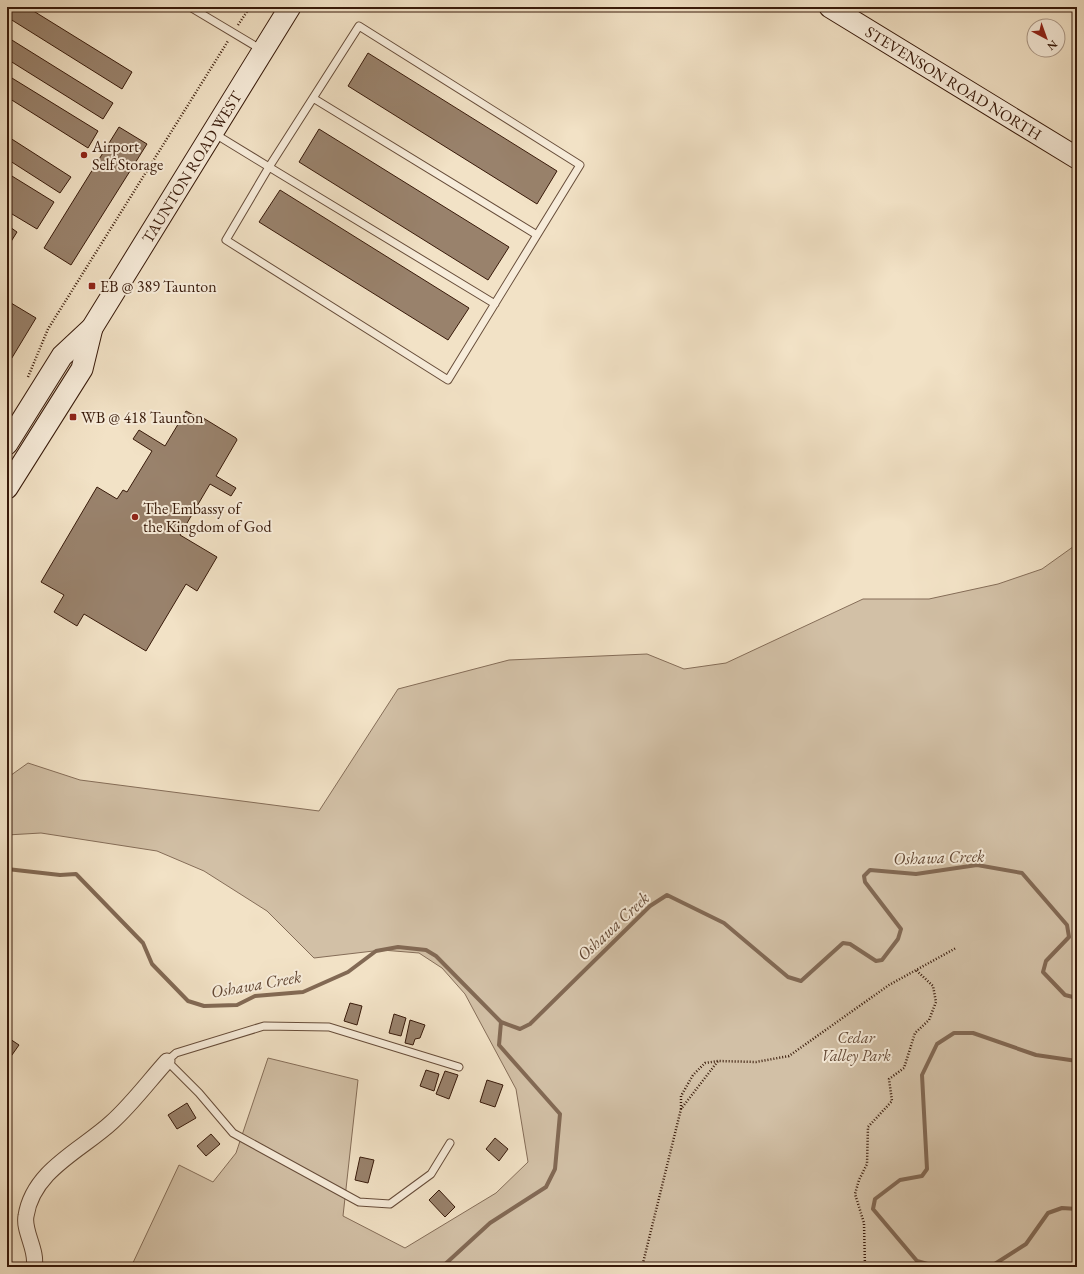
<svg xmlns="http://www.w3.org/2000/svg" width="1084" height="1274" font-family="'EB Garamond',serif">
	<rect width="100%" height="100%" fill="#f2e2c6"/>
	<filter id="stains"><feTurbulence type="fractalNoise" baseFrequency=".005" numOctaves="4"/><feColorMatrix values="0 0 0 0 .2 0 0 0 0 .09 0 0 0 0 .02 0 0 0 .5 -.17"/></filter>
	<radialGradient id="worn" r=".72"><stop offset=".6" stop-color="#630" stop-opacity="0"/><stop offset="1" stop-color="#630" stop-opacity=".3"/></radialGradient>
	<path fill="#d2c0a6" stroke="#856d58" d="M1077 544V1267H131L179 1165 213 1182 236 1153 268 1058 358 1080 343 1216 405 1248 496 1193 528 1162 516 1089 465 994 442 968 419 953 382 950 314 958 267 911 204 871 157 851 41 833 7 835V778L28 763 80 780 319 811 398 689 509 660 647 654 684 669 726 663 863 599H929L998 584 1042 569Z"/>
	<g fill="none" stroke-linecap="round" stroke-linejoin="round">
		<path stroke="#826954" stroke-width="4" d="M7 869 60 875 76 874 143 943 152 964 188 1001 204 1006 237 1005 255 996 303 992 348 972 376 951 398 947 426 950 436 956 501 1022 520 1029 530 1024 650 906 667 895 724 923 788 977 801 981 843 943 850 944 876 961 882 960 898 939 901 929 865 882 864 876 870 870 916 874 977 865 1022 873 1067 925 1069 937 1046 961 1043 972 1065 995 1077 998
			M442 1267 490 1223 546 1187 555 1169 560 1114 499 1045 501 1022
			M938 1267 917 1261 873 1209 875 1199 900 1180 922 1176 927 1169 922 1075 937 1044 954 1033H973L1036 1055 1077 1061
			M990 1267 1026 1244 1048 1213 1062 1208 1077 1209"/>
	</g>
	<path fill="#99826c" stroke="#381a0a" d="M7 7H27L132 72 122 89 7 17Z
		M7 37 113 103 103 119 7 59Z
		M368 53 557 171 537 204 348 86Z
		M7 75 98 131 88 148 7 97Z
		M119 127 147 144 71 265 44 248Z
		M319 129 509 247 488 280 299 162Z
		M7 136 71 177 60 193 7 159Z
		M7 173 54 202 37 229 7 211Z
		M280 190 469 308 448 340 259 222Z
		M7 225 17 232 7 248Z
		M11 303 36 318 7 366V309Z
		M186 411 199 418 200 416 236 438 237 440 216 476 236 488 231 496 210 484 180 535 217 557 197 591 186 584 146 651 84 614 77 626 54 612 64 595 41 582 97 487 117 499 123 490 127 492 152 451 133 439 139 430 165 446Z
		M350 1003 362 1006 357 1025 344 1021Z
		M394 1014 406 1018 401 1036 389 1033Z
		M410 1020 425 1025 420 1038 415 1039 413 1045 405 1043Z
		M7 1037 19 1045 7 1062Z
		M426 1070 439 1074 434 1091 420 1086Z
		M445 1071 458 1075 449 1099 436 1094Z
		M487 1080 503 1085 495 1107 480 1102Z
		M187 1103 196 1118 177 1129 168 1115Z
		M211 1134 220 1144 206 1156 197 1146Z
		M495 1138 508 1149 499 1161 486 1149Z
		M360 1157 374 1160 368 1183 355 1180Z
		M439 1190 455 1207 445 1217 429 1200Z"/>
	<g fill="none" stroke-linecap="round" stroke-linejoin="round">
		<defs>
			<path id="lane" d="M190 7 262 50
				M313 98 537 235
				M215 134 269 167 226 240 448 380 580 165 359 26 269 167 495 304
				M450 1143 431 1174 390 1204 359 1202 233 1133 199 1093 167 1061 176 1053 264 1026 329 1027 459 1067"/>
			<path id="street" d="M34 1267C38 1251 23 1231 26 1216 33 1170 82 1150 112 1122 132 1104 149 1081 167 1061"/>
			<g id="secondary">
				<path id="s1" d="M830 7 1077 158"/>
				<path id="s2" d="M7 444 62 356 92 328 290 7"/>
				<path d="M7 488 82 369 92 328"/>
			</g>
		</defs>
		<use href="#lane" stroke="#664c39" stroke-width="9"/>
		<use href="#street" stroke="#664c39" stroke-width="17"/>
		<use href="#secondary" stroke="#381a0a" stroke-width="23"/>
		<path stroke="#381a0a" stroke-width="2.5" stroke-dasharray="1 2" stroke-linecap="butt" d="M238 25 250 7
			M28 377 48 329 228 41
			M681 1109V1096L693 1075 705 1063 718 1061
			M642 1267 681 1109 718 1061 756 1062 789 1056 889 985 956 948
			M865 1267 864 1223 855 1194 859 1180 867 1164 868 1127 892 1101 889 1079 904 1068 915 1033 929 1020 936 1002 933 986 916 970"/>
		<use href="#lane" stroke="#f7ecda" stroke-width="7"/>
		<use href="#street" stroke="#f7ecda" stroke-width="15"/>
		<use href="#secondary" stroke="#f7ecda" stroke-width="21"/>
	</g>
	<g fill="#8f2418" stroke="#f7ecda" stroke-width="1.5">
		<circle cx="84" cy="155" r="4"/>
		<rect x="88" y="282" width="8" height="8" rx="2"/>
		<rect x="69" y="413" width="8" height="8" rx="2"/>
		<circle cx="135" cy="517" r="4"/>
	</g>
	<g text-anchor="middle" stroke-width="4" stroke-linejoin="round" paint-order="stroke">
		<g font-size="16" fill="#381a0a" stroke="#f7ecda">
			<text dy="6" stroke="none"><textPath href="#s1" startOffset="145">STEVENSON ROAD NORTH</textPath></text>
			<text dy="6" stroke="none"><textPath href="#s2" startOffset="334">TAUNTON ROAD WEST</textPath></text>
		</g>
		<g font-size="16" fill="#381a0a" stroke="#f7ecda" text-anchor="start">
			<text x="92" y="152">Airport<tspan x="92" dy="18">Self Storage</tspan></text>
			<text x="100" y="292">EB @ 389 Taunton</text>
			<text x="81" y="423">WB @ 418 Taunton</text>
			<text x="143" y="514">The Embassy of<tspan x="143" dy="18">the Kingdom of God</tspan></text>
		</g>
		<g font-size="16" font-style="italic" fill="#664c39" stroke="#f7ecda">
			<text x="856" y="1043">Cedar<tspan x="856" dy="18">Valley Park</tspan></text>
		</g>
		<g font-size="17" font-style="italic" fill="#634835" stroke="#f7ecda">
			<text transform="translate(939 857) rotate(-2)" y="6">Oshawa Creek</text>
			<text transform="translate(613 926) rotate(-43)" y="6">Oshawa Creek</text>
			<text transform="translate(256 984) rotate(-10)" y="6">Oshawa Creek</text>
		</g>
	</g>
	<rect width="1084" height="1274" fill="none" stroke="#f2e2c6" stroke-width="24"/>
	<rect x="8" y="8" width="1068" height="1258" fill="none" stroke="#381a0a" stroke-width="2"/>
	<rect x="12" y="12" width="1060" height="1250" fill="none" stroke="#381a0a"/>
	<g transform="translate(1046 38) rotate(139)"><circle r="19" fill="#f7ecda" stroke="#ab9887"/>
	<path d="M0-3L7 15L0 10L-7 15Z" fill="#8f2418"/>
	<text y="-6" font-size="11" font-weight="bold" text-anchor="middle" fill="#381a0a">N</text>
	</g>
	<rect width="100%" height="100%" filter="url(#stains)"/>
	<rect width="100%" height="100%" fill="url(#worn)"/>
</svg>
